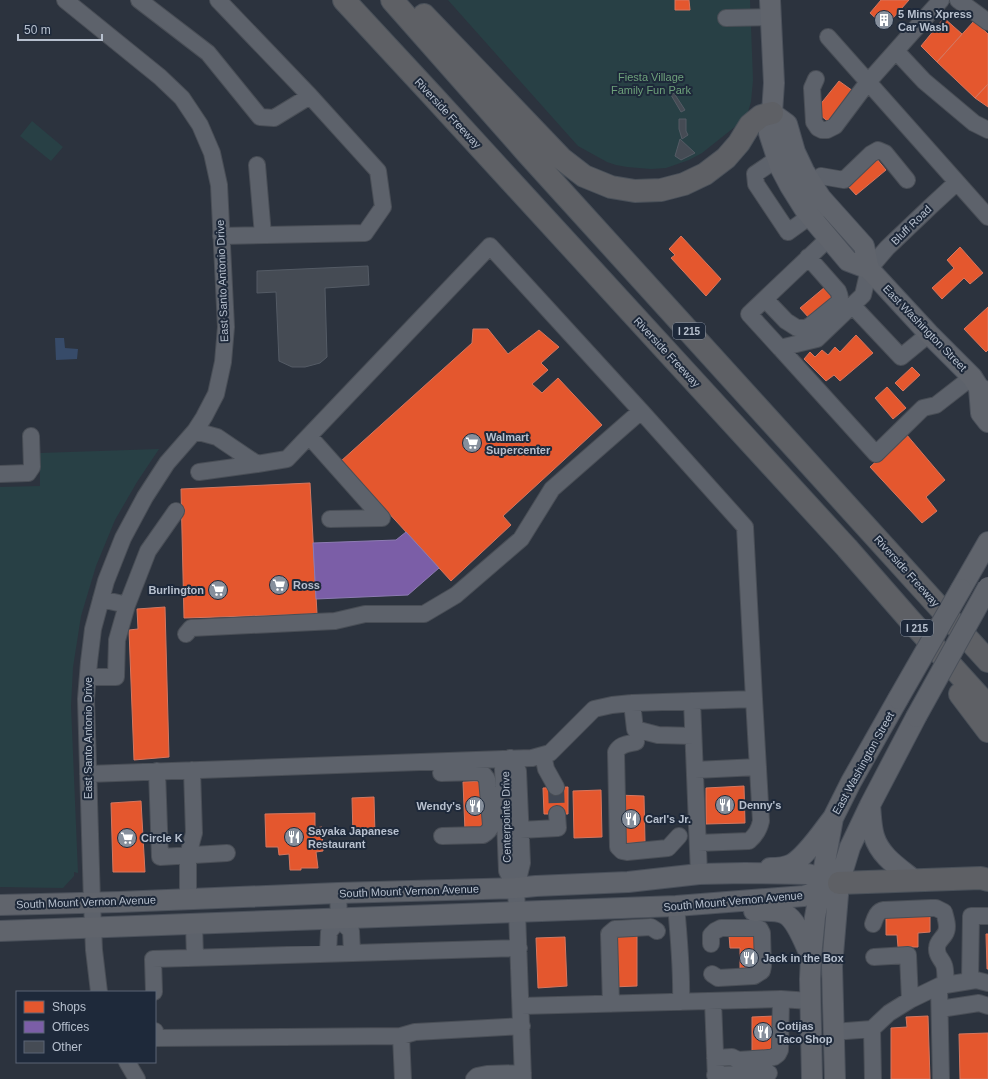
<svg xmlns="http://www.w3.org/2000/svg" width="988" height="1079" font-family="Arial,sans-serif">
	<rect width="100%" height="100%" fill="#2c333e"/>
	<path fill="#284045" d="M448 0H750L753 80 751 102 746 118 702 153 689 160 666 168 651 169 627 167 616 165 607 162 578 146Z
		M32 121 63 147 51 161 20 136Z
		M159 449 137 482 115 520 96 566 81 616 73 667 71 706 78 873 74 872V876L63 888 0 887V487L40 486V453Z"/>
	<path fill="#374b69" d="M55 338H64L65 348 78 349 77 359 56 360Z"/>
	<path fill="#e4572e" stroke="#d6765e" d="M675 0H689L690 10H675Z
		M881 0H909L885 27 870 13Z
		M944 18 962 34 937 62 921 46Z
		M974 21 988 34V84L975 98 937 62Z
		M839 81 853 91 830 123 815 111Z
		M988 84V107L975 98Z
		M876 158 886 170 856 195 846 184Z
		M681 236 721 279 706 296 671 258 675 255 669 249Z
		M960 247 983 273 970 284 964 278 942 299 932 288 954 268 947 260Z
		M825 287 834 297 810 319 800 308Z
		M988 307V350L986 352 964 329Z
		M473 329H488L508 354 539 330 559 347 541 363 548 370 532 384 542 393 558 378 602 425 503 516 511 525 451 581 341 461 472 343Z
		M856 335 873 353 840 381 834 375 826 381 804 359 810 352 815 357 822 350 828 355 835 347 840 352Z
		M912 367 920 375 903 391 895 383Z
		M887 387 906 408 893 419 875 398Z
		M906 434 945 480 926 497 937 511 922 523 870 467Z
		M310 483 317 614 184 618 181 489Z
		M165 607 169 757 134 760 129 630 138 629 137 609Z
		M485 781 487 830 465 831 463 782Z
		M744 786 745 823 706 824V788Z
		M568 787V814H544L543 788Z
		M601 790 602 837 574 838 573 791Z
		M617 795 644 796 645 842 618 844Z
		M374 797 375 835H353L352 798Z
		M141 801 145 872H113L111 803Z
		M315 813V828L322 827 323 851 316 852 318 868H301V870H290L289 854 279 855 278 847H266L265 814Z
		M930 913V932L918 933V947H898L897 935H886V915Z
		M758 934 759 967 740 968V948H730L729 935Z
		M986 934H988V969H987Z
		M618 936H637V986L612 987 610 944Z
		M565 937 567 986 538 988 536 938Z
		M775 1016 772 1052 752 1056V1017Z
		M928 1016 930 1079H891V1028L907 1027 906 1017Z
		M988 1033V1079H960L959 1034Z"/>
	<path fill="#7b5ea7" stroke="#8d7bb3" d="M406 532 439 568 408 595 316 599 313 543 396 540Z"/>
	<path fill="#454b54" stroke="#545b65" d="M674 93 685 110 681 112 671 95Z
		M679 119H686V131L688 135 682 139 679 129Z
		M680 139 695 153 681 160 675 156Z
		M368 266 369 285 325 288 327 357 320 363 305 367H292L279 361 276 292 257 293V271Z"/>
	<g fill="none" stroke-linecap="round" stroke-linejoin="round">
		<path stroke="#414854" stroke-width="16" stroke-dasharray="16 8" stroke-linecap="butt" d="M556 787 557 814"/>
		<defs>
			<path id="minor" d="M65 0 160 77 182 98 200 125 212 153 219 185 226 327 223 362 216 394 204 417 195 431 167 463 145 497 123 538 106 581 93 629 89 662 86 699 92 902 94 950 99 992
				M139 0 208 53 260 117 274 118 310 96
				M218 0 310 96 378 171 383 207 365 233 221 236
				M958 0 988 22
				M726 18 771 17
				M828 37 988 217
				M896 51 924 81 974 123 988 130
				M816 79 812 88 814 122 818 128 822 130H827L835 126 868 82 941 0
				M788 155 777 159 755 174 756 184 788 232 820 209
				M257 165 263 235
				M821 176 844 180 871 154 878 150 885 153 907 180
				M829 238 749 314 780 348 817 339 863 295 869 269 887 248 930 207 956 183
				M765 299 786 321 797 328H806L811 325 838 303C841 298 840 296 838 291L808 257
				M852 305 901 357 929 334
				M780 348 876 454 923 408 936 405 972 377
				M309 436 382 518 330 519
				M199 472 257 464
				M0 474 28 473 32 467 31 436
				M127 605 148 551 176 511
				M186 634 191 628 335 621 365 614H424L456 595 521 539 552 489 641 411
				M88 677H116L117 640 127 605 101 599
				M692 701 699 874
				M632 703 635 729 658 735 693 736
				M636 742C628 744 620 744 616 752L618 847 622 851 627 852 668 848 679 836
				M543 755 546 769 556 787
				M510 758 518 771 522 863 516 888 517 912 523 1079
				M510 758 503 769 507 871 516 888
				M695 770 758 767
				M157 771 160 857 227 853
				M441 773 480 772 484 775 487 779 491 825C490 830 488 832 483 835L442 836
				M88 774 532 758 550 753 594 709 612 705 632 703 754 699 745 527 641 411 490 246 287 459 257 464 217 437 195 431
				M520 830 558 828 557 814
				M698 843 749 841C756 835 759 830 761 821L754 699
				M188 899V855L194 833 192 770
				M676 906C679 938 682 970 681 1002
				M339 919 351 931 352 953
				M194 924 195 958
				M873 924C875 918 877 911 884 910L931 908H936L944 912C946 919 949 928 945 934 942 939 937 942 937 948 936 956 942 959 944 965 946 970 945 979 946 985
				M711 944V935L715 931 721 928H756L760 929 762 933 763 966 762 971 754 976 718 978 712 974
				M328 954 329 932 339 919 338 893
				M970 981 971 916H988
				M939 986 941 1079
				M154 992 153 959 519 948
				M910 1000 939 986 976 980 988 983
				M713 1001 716 1079
				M611 1004 609 934 615 929 651 927 657 931
				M521 1006 781 999 810 1001
				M940 1009 979 1003 988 1006
				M872 1029 873 1079
				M155 1031V1038L401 1036 403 1079
				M833 1032 872 1029 889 1013 910 1000 908 955 874 957
				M401 1036 415 1032 522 1026
				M715 1058 732 1057 738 1060 769 1058 774 1057 778 1054 780 1050 781 999
				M127 1062 137 1079
				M487 1074 523 1073
				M715 1075 769 1073
				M474 1079 477 1076 487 1074 488 1079"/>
			<path id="major" d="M770 0 774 83 772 113 769 133 780 167 790 186 805 210 848 261 869 269 929 334 972 377 979 388 988 393
				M772 113 787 124 795 152 804 171 821 198 864 246 869 269
				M979 388 981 413 988 422
				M961 589 988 542
				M870 805C871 815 871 826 874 836 880 856 898 867 914 880
				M770 868C777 868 786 867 792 864 806 856 822 832 832 819
				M0 905 119 902 338 893 516 888 536 886 628 882 699 874 745 873 808 874 839 883
				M754 911C764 911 776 909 785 914 797 920 805 945 811 957
				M0 931 676 906 804 896 839 883
				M812 1079 810 979 811 957 815 917 833 818 851 782 898 699
				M835 1079 832 966 839 883 850 847 870 805 916 717"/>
			<path id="highway" d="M344 0 432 95 847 548 909 619 988 706
				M392 0 527 153 988 661
				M424 15 562 159 584 176 611 187 635 191 661 190 684 184 705 174 726 158 739 143 750 125 761 116 772 113
				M960 694 988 731
				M839 883 981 878 988 880"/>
		</defs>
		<use href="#minor" stroke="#494e56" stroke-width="18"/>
		<use href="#major" stroke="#4a505a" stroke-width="22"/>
		<use href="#highway" stroke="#495059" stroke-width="24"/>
		<use href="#minor" stroke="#5d626b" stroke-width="16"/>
		<use href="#major" stroke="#60646c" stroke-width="20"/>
		<use href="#highway" stroke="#5e6065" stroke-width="22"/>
		<defs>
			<path id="major-bridge" d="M898 699 961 589
				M916 717 988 587"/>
		</defs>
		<use href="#major-bridge" stroke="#4a505a" stroke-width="22" stroke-linecap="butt"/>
		<use href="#major-bridge" stroke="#60646c" stroke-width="20"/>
	</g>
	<defs>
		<symbol id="building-disc" viewBox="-11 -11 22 22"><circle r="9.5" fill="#868f9c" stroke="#1e293a"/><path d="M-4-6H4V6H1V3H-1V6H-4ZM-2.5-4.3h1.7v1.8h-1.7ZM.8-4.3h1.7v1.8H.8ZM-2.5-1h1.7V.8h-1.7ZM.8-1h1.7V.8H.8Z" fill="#fff"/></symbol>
		<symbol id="supermarket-disc" viewBox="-11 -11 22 22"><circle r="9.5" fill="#868f9c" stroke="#1e293a"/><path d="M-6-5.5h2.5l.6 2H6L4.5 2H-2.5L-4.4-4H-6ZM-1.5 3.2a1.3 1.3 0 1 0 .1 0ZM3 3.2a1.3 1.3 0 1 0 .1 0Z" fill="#fff"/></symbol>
		<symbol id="restaurant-disc" viewBox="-11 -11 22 22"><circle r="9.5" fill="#868f9c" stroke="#1e293a"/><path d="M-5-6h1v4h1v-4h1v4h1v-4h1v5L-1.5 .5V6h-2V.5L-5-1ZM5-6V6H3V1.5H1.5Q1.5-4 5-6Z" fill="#fff"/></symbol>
	</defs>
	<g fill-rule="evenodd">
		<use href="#building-disc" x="873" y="9" width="22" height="22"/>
		<use href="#supermarket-disc" x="461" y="432" width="22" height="22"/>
		<use href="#supermarket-disc" x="268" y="574" width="22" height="22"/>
		<use href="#supermarket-disc" x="207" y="579" width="22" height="22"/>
		<use href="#restaurant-disc" x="714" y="794" width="22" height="22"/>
		<use href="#restaurant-disc" x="464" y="795" width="22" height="22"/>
		<use href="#restaurant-disc" x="620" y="808" width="22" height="22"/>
		<use href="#restaurant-disc" x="283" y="826" width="22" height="22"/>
		<use href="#supermarket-disc" x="116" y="827" width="22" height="22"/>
		<use href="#restaurant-disc" x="738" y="947" width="22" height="22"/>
		<use href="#restaurant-disc" x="752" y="1021" width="22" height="22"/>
	</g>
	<g text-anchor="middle" stroke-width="4" stroke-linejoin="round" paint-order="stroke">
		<g fill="#1e293a" stroke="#8993a2" stroke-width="1">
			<rect x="673" y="323" width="32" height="16" rx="3"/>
			<rect x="901" y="620" width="32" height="16" rx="3"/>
		</g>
		<g font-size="10" font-weight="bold" fill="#b7c0ce">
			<text x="689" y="335">I 215</text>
			<text x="917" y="632">I 215</text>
		</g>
		<g font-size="11" font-weight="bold" fill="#b7c0ce" stroke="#1e293a" text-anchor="start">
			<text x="898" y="18">5 Mins Xpress<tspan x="898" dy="13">Car Wash</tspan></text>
			<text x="486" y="441">Walmart<tspan x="486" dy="13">Supercenter</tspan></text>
			<text x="293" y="589">Ross</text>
			<text x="204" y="594" text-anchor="end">Burlington</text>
			<text x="739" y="809">Denny's</text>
			<text x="461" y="810" text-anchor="end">Wendy's</text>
			<text x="645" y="823">Carl's Jr.</text>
			<text x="308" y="835">Sayaka Japanese<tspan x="308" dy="13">Restaurant</tspan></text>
			<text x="141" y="842">Circle K</text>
			<text x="763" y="962">Jack in the Box</text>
			<text x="777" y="1030">Cotijas<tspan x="777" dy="13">Taco Shop</tspan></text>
		</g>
		<g font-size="11" fill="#6da07a" stroke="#1e293a">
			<text x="651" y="81">Fiesta Village<tspan x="651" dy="13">Family Fun Park</tspan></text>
		</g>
		<g font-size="11" fill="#b7c0ce" stroke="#1e293a">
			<text transform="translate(448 113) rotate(47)" y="4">Riverside Freeway</text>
			<text transform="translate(911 225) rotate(-44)" y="4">Bluff Road</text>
			<text transform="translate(222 281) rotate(-92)" y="4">East Santo Antonio Drive</text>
			<text transform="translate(925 328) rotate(46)" y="4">East Washington Street</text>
			<text transform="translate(667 352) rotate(47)" y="4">Riverside Freeway</text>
			<text transform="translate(907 571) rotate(48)" y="4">Riverside Freeway</text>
			<text transform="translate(88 738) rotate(-90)" y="4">East Santo Antonio Drive</text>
			<text transform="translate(863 763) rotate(-61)" y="4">East Washington Street</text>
			<text transform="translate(506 817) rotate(-91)" y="4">Centerpointe Drive</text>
			<text transform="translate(409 891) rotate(-2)" y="4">South Mount Vernon Avenue</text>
			<text transform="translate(733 901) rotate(-5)" y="4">South Mount Vernon Avenue</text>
			<text transform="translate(86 902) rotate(-2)" y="4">South Mount Vernon Avenue</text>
		</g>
	</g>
	<rect x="16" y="991" width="140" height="72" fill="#1e293a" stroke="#5b6575"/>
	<rect x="24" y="1001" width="20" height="12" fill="#e4572e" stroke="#5b6575"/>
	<text x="52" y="1011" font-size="12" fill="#b7c0ce">Shops</text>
	<rect x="24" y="1021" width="20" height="12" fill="#7b5ea7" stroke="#5b6575"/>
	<text x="52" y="1031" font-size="12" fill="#b7c0ce">Offices</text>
	<rect x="24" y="1041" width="20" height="12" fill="#454b54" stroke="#5b6575"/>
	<text x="52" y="1051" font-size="12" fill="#b7c0ce">Other</text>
	<path d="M18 34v6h84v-6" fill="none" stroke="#b7c0ce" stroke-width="2"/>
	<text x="24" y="34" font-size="12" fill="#b7c0ce" stroke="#1e293a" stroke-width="3" paint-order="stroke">50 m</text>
</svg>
